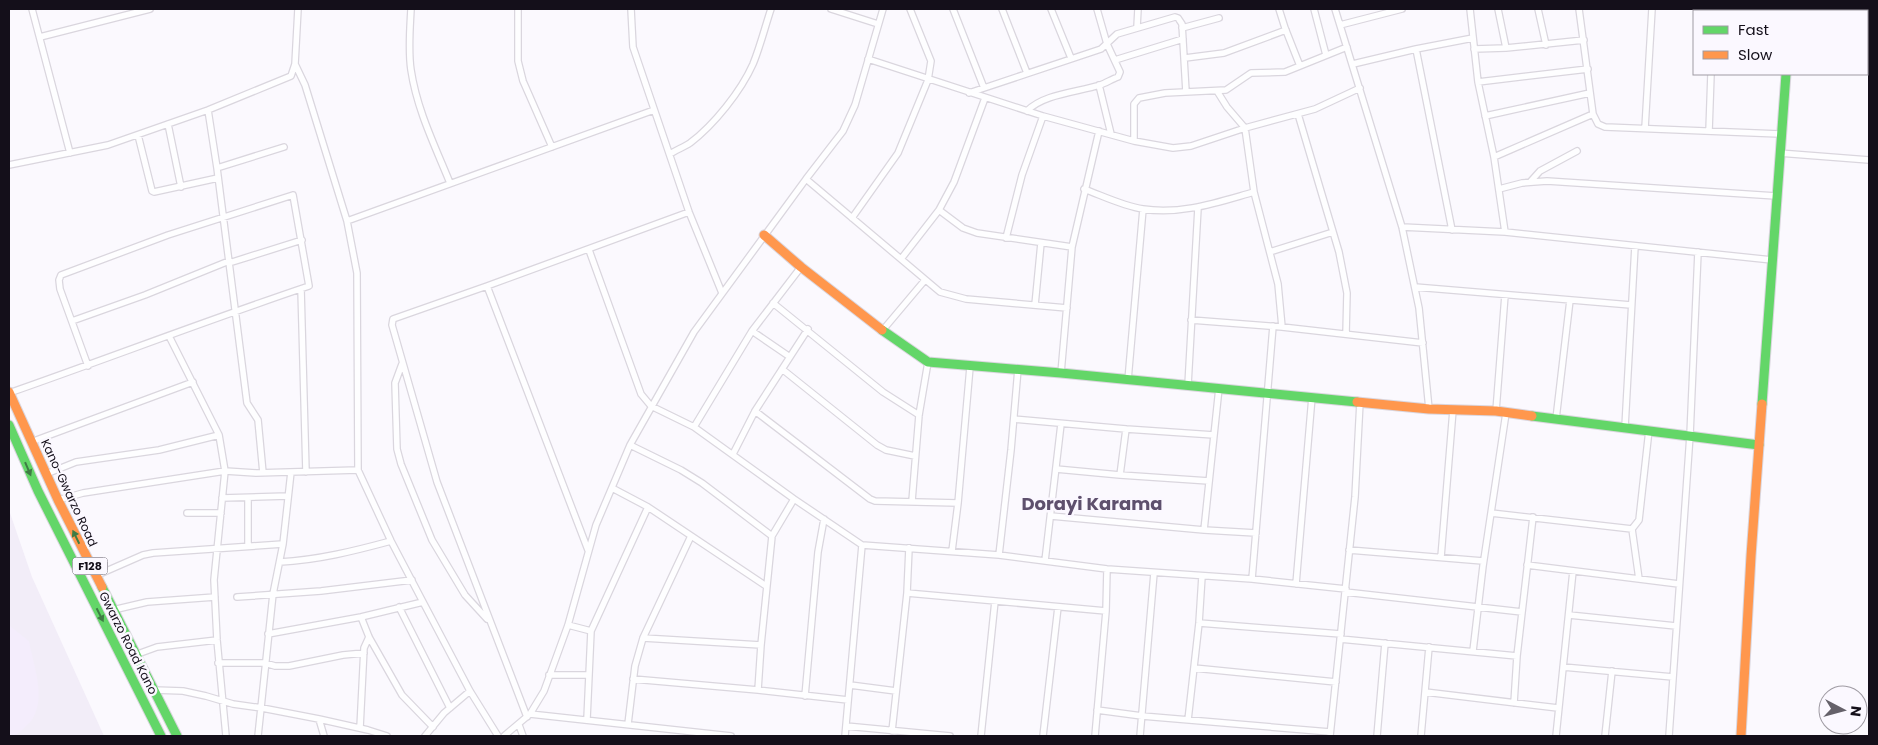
<svg xmlns="http://www.w3.org/2000/svg" width="1878" height="745" font-family="Poppins,sans-serif">
	<rect width="100%" height="100%" fill="#fbf9fe"/>
	<path fill="#f2edf8" d="M9 510 32 577 104 736H9Z"/>
	<path fill="#f4edfc" d="M9 625 29 641C33 664 46 696 33 718 32 721 28 724 25 727 21 732 15 736 9 736Z"/>
	<g fill="none" stroke-linecap="round" stroke-linejoin="round">
		<defs>
			<path id="street" d="M32 9 70 153
				M411 9C410 29 408 50 411 70 417 110 435 146 450 183
				M518 9V61L523 81 552 147
				M631 9 633 47 689 212 722 293
				M831 9 878 24
				M953 9 984 88
				M1002 9 1027 73
				M1051 9 1071 58
				M1279 9 1285 28 1300 66
				M1314 9 1326 55
				M1335 9 1402 227 1419 308 1429 409
				M1470 9 1478 82 1494 157 1505 232
				M1498 9 1506 48
				M1538 9 1546 45
				M1579 9 1593 114 1598 124 1605 127 1780 134
				M1715 11V9
				M1340 25 1402 9
				M1137 27 1138 9
				M1182 28 1219 18
				M40 37 150 9
				M1416 49 1452 230
				M1474 49 1506 48 1584 40
				M1185 58 1224 53 1286 30
				M868 59 1043 116 1134 141 1173 148 1191 146 1245 128 1315 109 1360 88
				M1115 60 1183 39
				M295 64 305 85 347 221 357 273 358 470 391 541 423 602 470 691 498 736
				M1353 64 1416 49 1473 38
				M1478 82 1588 69
				M1099 85 1111 134
				M1217 91 1227 107 1245 128 1254 192 1278 284 1282 327
				M969 93 1101 49 1117 34 1175 17 1178 18 1182 24 1186 92
				M208 110 217 168 247 403 258 420 263 473
				M1027 111C1043 94 1078 92 1100 85 1106 83 1112 79 1118 77L1120 72 1107 44 1097 9
				M1298 114 1339 252 1347 293 1346 334
				M1485 116 1590 93
				M168 124 181 187
				M1645 128 1652 9
				M1709 131 1711 74
				M138 135 152 191 154 192 218 178
				M1134 141V104L1139 98 1165 93 1226 90 1251 73 1285 72 1347 47
				M1779 153 1869 160
				M670 154C676 150 684 147 690 143 714 125 741 91 753 64 760 47 765 27 771 9
				M1494 157 1593 114
				M9 165 108 145 208 110 291 76 295 64 298 9
				M217 168 284 147
				M806 179 940 292 966 299 1067 308
				M1531 181 1540 171 1577 151
				M1084 189C1103 196 1123 206 1143 209 1182 215 1218 202 1254 192
				M1499 189 1522 183 1547 181 1776 196
				M939 210 963 228 977 233 1072 247
				M852 218 898 153 928 80 931 61 910 9
				M347 221 654 110
				M1402 227 1505 232 1772 260
				M1006 238 1022 175 1043 116
				M589 250 641 394 651 406 694 427 794 499 862 545 999 555 1107 569 1252 579 1346 589
				M1270 252 1333 232
				M901 259 939 210 954 182 985 98
				M229 263 302 240
				M487 286 588 550
				M1415 287 1631 305
				M301 289 306 472
				M773 303 883 392 919 415
				M1035 305 1041 243
				M1191 320 1282 327 1423 343
				M72 321 145 295 229 261
				M752 331 790 357
				M882 331 925 280
				M169 336 219 435 225 471 214 580 217 640 226 736
				M402 364 395 383 397 449 401 464 432 540 465 595 487 619
				M782 369 877 445 886 450 915 456
				M1061 373 1072 247 1099 131
				M1128 380 1143 209
				M1188 385 1198 208
				M9 393C109 358 208 320 309 286L293 195 168 235 61 275 59 280 60 289 88 366
				M755 411 870 499 875 501 958 503
				M1496 411 1505 295
				M1014 419 1126 429 1214 435
				M1556 419 1570 300
				M694 427 752 331 801 267
				M1625 427 1635 246
				M31 442 193 382
				M630 445 681 470 702 483 772 536
				M733 454 755 411 808 329
				M1056 469 1120 475 1209 481
				M46 474 76 462 159 450 219 435
				M1120 475 1126 429
				M612 488 648 507 766 586
				M222 498 288 496
				M58 500 83 493 225 471 256 473 358 470
				M912 501 919 415 928 362
				M187 513H221
				M1491 513 1632 529
				M1051 516 1204 530 1256 533
				M1632 529 1639 520 1649 430
				M1632 529 1639 579
				M1204 530 1219 388
				M248 546V498
				M1349 550 1483 561
				M952 551 958 503 970 367
				M999 555 1011 450 1018 369
				M1441 557 1453 410
				M1045 561 1061 424
				M280 562C318 560 354 551 391 541
				M1527 565 1679 584
				M95 576 143 555 153 553 283 544
				M1252 579 1273 326
				M1296 584 1312 397
				M1345 592 1522 612
				M907 593 1106 611
				M237 597 321 591 412 580
				M399 607 450 708
				M113 610 147 602 215 597
				M1569 615 1676 626
				M361 617 369 637 402 695 433 727
				M1199 623 1341 634
				M568 625 591 631
				M268 634 361 617 423 602
				M643 638 761 645
				M1340 639 1517 656
				M1473 651 1483 566 1506 413
				M135 655 157 647 217 640
				M218 663H265L275 666H289L343 655 364 653
				M1563 667 1673 677
				M1194 668 1336 682
				M549 675H589
				M633 679 758 690 848 700
				M850 685 896 691
				M154 690 183 691 206 696 233 704 262 708 319 719 368 730 387 736
				M758 690 761 645 772 536 794 499
				M1425 692 1558 708
				M805 696 818 552 824 519
				M1514 703 1517 656 1533 517
				M1097 710 1142 716 1330 732
				M530 714 731 736
				M527 717 437 482 392 325 393 319 487 286 689 212
				M319 719 324 736
				M587 719 591 631 648 507
				M1188 720 1199 623 1202 576
				M628 724 635 666 643 638 691 536
				M519 725 523 736
				M846 726 950 736
				M360 728 364 648 369 637
				M892 731 907 593 909 548
				M258 736 273 594 283 544 291 472
				M425 736 444 713 470 691
				M504 736 530 714 544 691 568 625 596 525 630 445 694 332 806 179 843 131 855 105 883 9
				M845 736 862 545
				M981 736 995 601
				M1043 736 1058 607
				M1095 736 1106 611 1107 569
				M1140 736 1154 573
				M1330 736 1355 497 1360 402
				M1377 736 1385 643
				M1421 736 1429 647
				M1556 736 1573 571
				M1605 736 1612 671
				M1669 736 1690 435 1698 252"/>
			<path id="fast" d="M1792 9V11
				M882 330 928 362 1061 373 1357 402
				M1762 404 1786 74
				M1532 416 1759 445
				M9 425 38 491 161 736
				M102 587 177 736"/>
			<path id="slow" d="M764 235 801 267 882 330
				M9 392 58 500 102 587
				M1357 402 1429 409 1496 411 1532 416
				M1741 736 1751 556 1762 404"/>
		</defs>
		<use href="#street" stroke="#dad6de" stroke-width="8"/>
		<use href="#fast" stroke="#dad6de" stroke-width="11"/>
		<use href="#slow" stroke="#dad6de" stroke-width="11"/>
		<use href="#street" stroke="#fefeff" stroke-width="5.5"/>
		<use href="#fast" stroke="#63d668" stroke-width="9"/>
		<use href="#slow" stroke="#ff974d" stroke-width="9"/>
	</g>
	<defs><path id="oneway-solid" d="M-6-.8H1V-3.2L6.5 0L1 3.2V.8H-6Z" transform="scale(1.25)"/></defs>
	<g fill="#3f7c45">
		<use href="#oneway-solid" transform="translate(28 469) rotate(67)"/>
		<use href="#oneway-solid" transform="translate(76 537) rotate(-116)"/>
		<use href="#oneway-solid" transform="translate(100 615) rotate(63)"/>
	</g>
	<g text-anchor="middle" stroke-width="5" stroke-linejoin="round" paint-order="stroke">
		<rect fill="#fbf8ff" stroke="#59555f" stroke-width="1" x="72.5" y="557.5" width="35" height="17" rx="4"/>
		<g font-size="11" font-weight="bold" fill="#140f1a">
			<text x="90" y="570">F128</text>
		</g>
		<g font-size="12" fill="#140f1a" stroke="#fbf8ff">
			<text transform="translate(69 493) rotate(65)" y="4">Kano-Gwarzo Road</text>
			<text transform="translate(128 643) rotate(63)" y="4">Gwarzo Road Kano</text>
		</g>
		<g font-size="18" font-weight="bold" fill="#5e506d" stroke="#fbf8ff">
			<text x="1092" y="510">Dorayi Karama</text>
		</g>
	</g>
	<rect width="1878" height="745" fill="none" stroke="#140f1a" stroke-width="20"/>
	<rect x="1693" y="10" width="175" height="65" fill="#fbf8ff" stroke="#9f9ba3"/>
	<rect x="1703" y="26" width="25" height="8" fill="#63d668" stroke="#9f9ba3"/>
	<text x="1738" y="35" font-size="15" fill="#140f1a">Fast</text>
	<rect x="1703" y="51" width="25" height="8" fill="#ff974d" stroke="#9f9ba3"/>
	<text x="1738" y="60" font-size="15" fill="#140f1a">Slow</text>
	<g transform="translate(1843 710) rotate(96)"><circle r="24" fill="#fbf8ff" stroke="#9f9ba3"/>
	<path d="M0-4L9 19L0 12L-9 19Z" fill="#65616a"/>
	<text y="-8" font-size="14" font-weight="bold" text-anchor="middle" fill="#140f1a">N</text>
	</g>
</svg>
